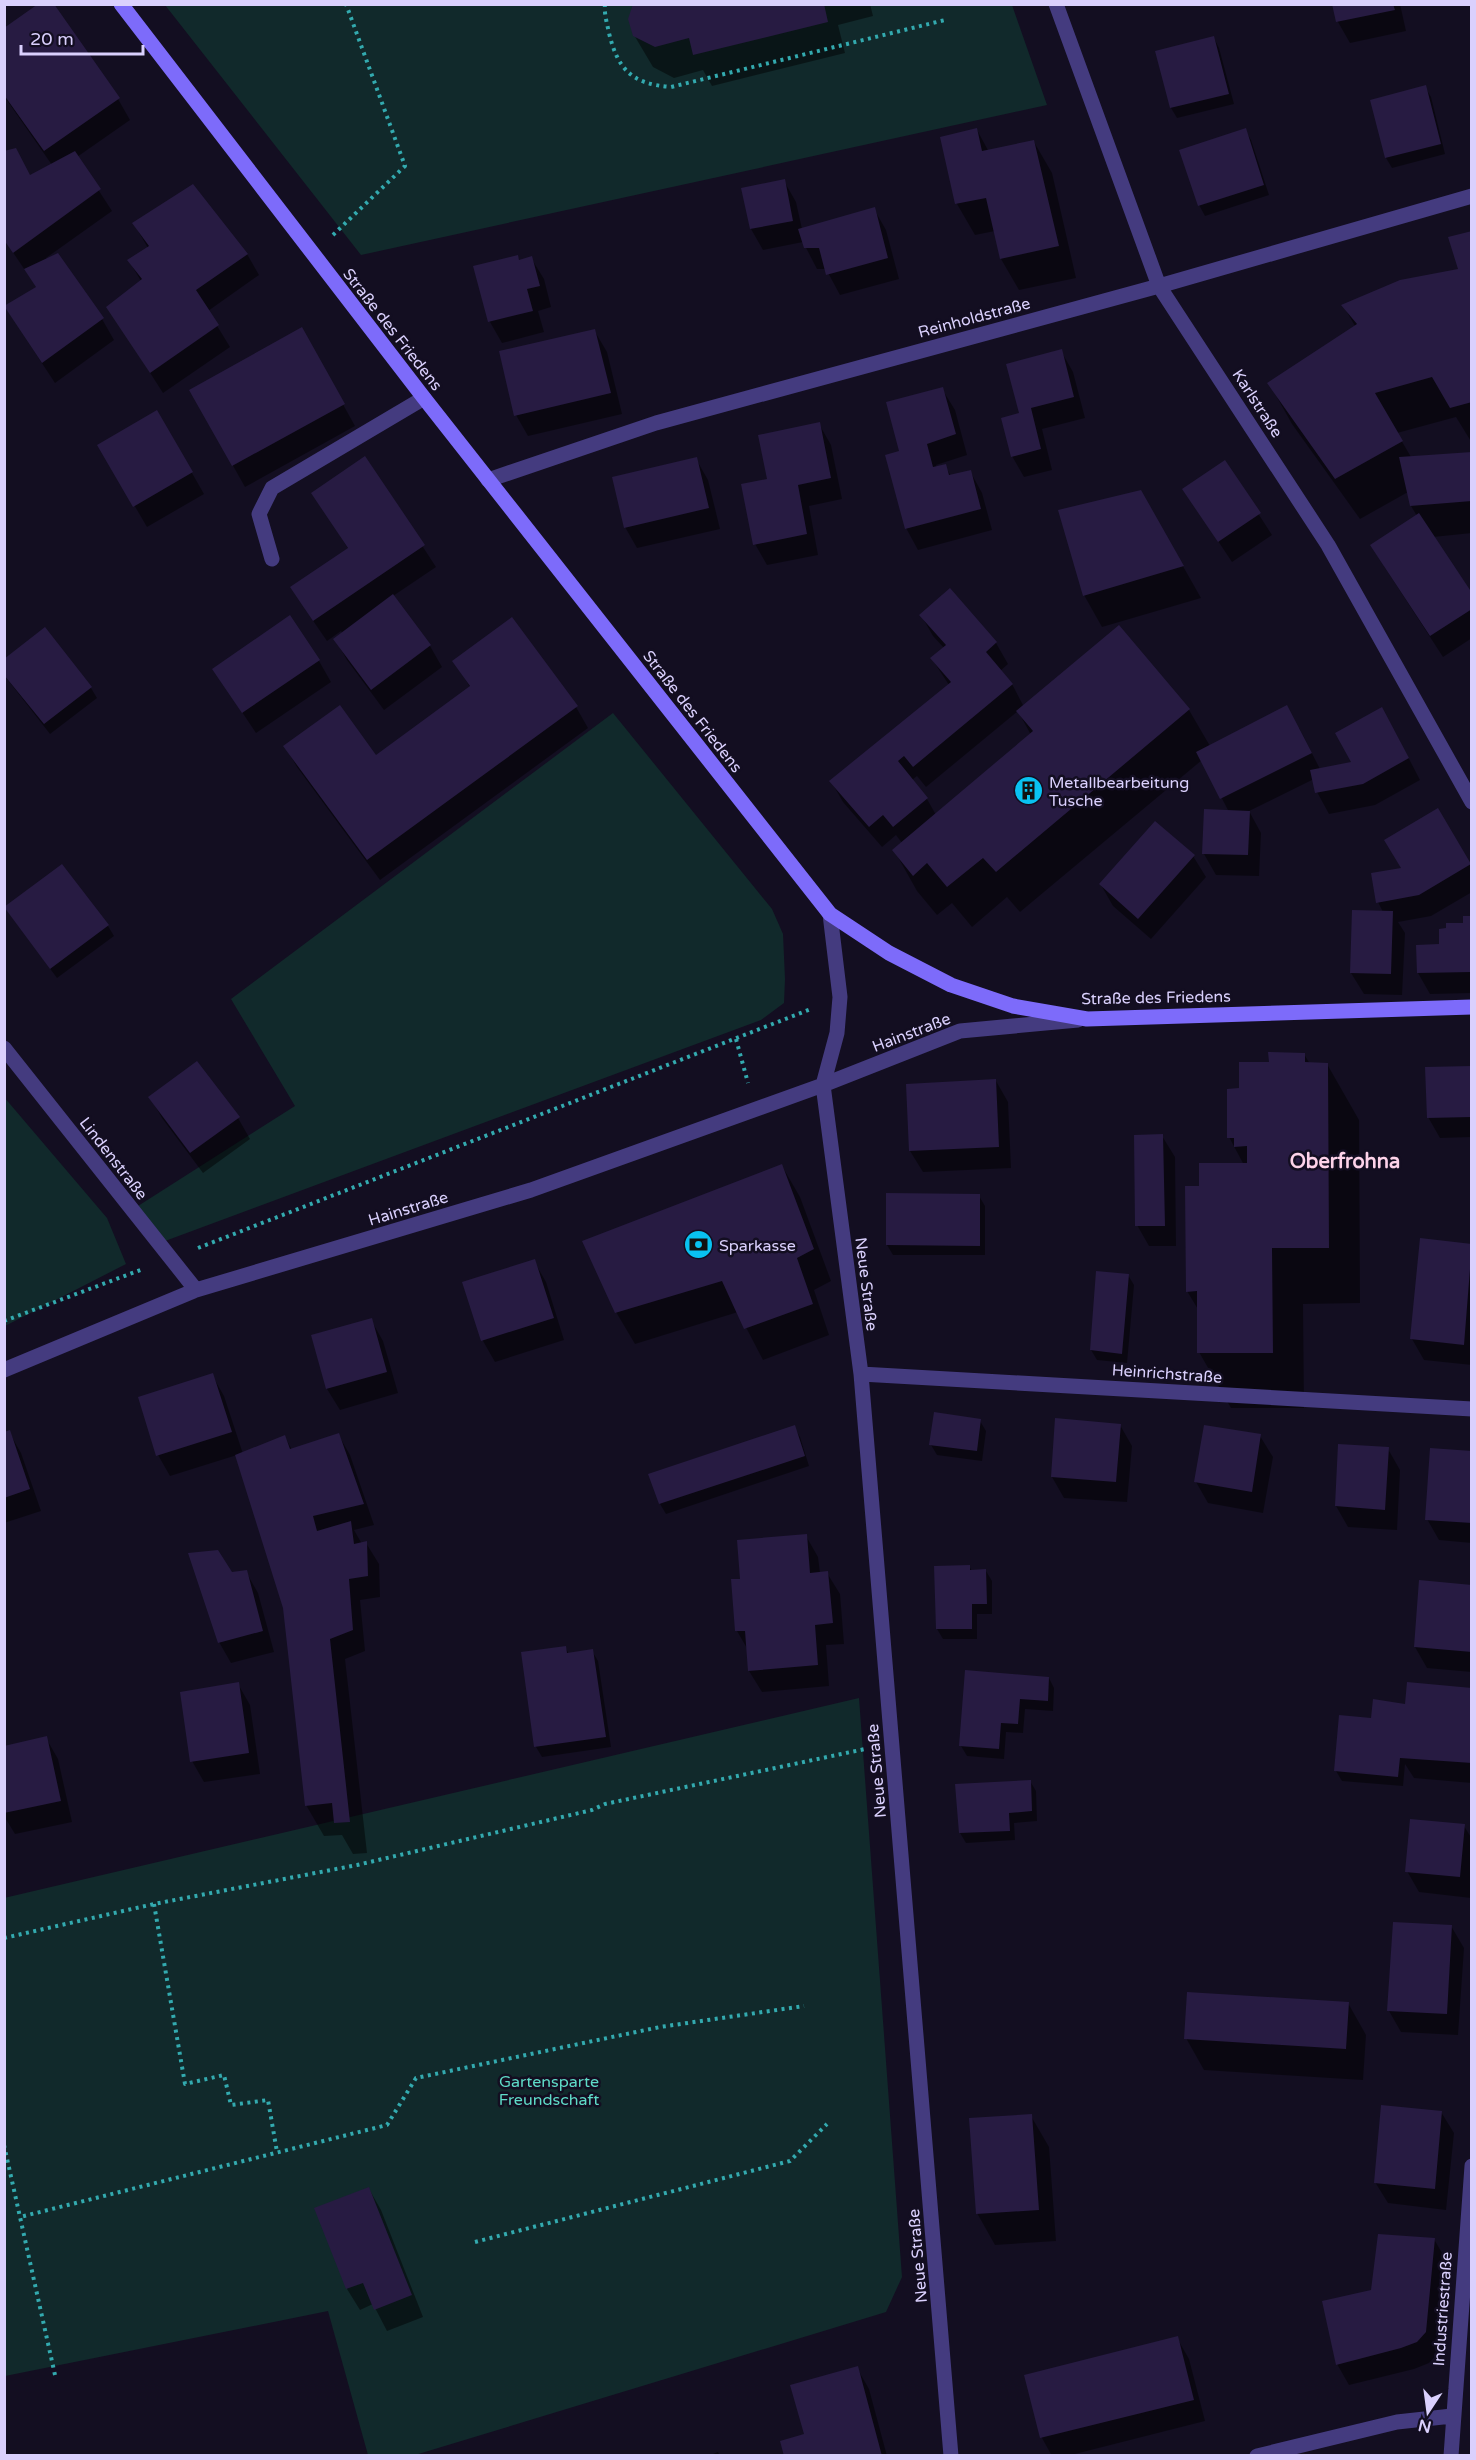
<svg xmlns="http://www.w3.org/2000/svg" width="1476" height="2460" font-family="'Varela Round',sans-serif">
	<rect width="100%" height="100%" fill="#130e21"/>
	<path fill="#11292b" d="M165 5H1012L1047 105 361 255Z
		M613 713 772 909 783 934 785 979 784 1003 761 1020 157 1244 138 1206 295 1106 231 999Z
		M4 1097 107 1218 126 1264 5 1326Z
		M859 1698 902 2277 886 2312 415 2455H368L328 2311 5 2376 4 1898Z"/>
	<path fill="#0007" fill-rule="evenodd" d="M635 4H870L873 16 838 25 845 53 712 86 703 70 674 78 653 67 634 35Z
		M1334 4H1400L1406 31 1350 43 1338 22Z
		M4 30 118 99 130 120 77 157 112 211 46 258 102 319 114 340 55 383 5 307 37 288 4 239 30 177 52 165 4 96Z
		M1214 38 1219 48 1234 104 1177 118 1171 108 1157 53Z
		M1425 87 1431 97 1445 154 1392 168 1386 158Z
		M977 130 989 152 1034 142 1052 173 1076 278 1019 290 1001 259 995 231 975 235 957 204 941 138Z
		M1245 130 1251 140 1269 195 1205 216 1199 205Z
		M784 181 796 202 802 229 874 209 886 230 899 279 840 295 826 269H817L803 242 763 250 751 229 743 189Z
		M134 224 247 254 259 275 208 311 230 347 163 393 108 307 141 281 129 261 148 248Z
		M1472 232V443L1456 417 1397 433 1411 457 1472 454V533L1433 537 1472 596V638L1443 657 1384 566 1417 516 1411 506 1408 492 1360 519 1292 424 1269 383 1355 326 1343 305 1460 270Z
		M517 256 520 261 531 258 544 279 551 307 538 311 544 332 502 343 490 322 475 267Z
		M301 329 355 426 245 487 191 391Z
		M594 330 607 352 622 414 528 436 516 415Z
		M1061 351 1073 372 1085 418 1042 429 1052 470 1024 477 1012 456 1020 414Z
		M942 389 955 410 967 455 936 465 937 468 945 466 951 476 970 471 982 493 992 530 918 550 906 528 901 452Z
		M157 412 204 494 147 527 99 445Z
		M819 424 831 445 842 499 809 506 818 555 767 565 755 544 769 480Z
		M365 458 436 567 393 596 430 646 442 667 384 710 347 660 335 639 343 634 341 631 327 641 305 609 349 550 313 493Z
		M696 459 708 480 720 529 637 548 625 527Z
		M1225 462 1272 535 1232 562 1184 490Z
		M1141 492 1201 598 1102 627 1084 595Z
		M921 615 996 643 1008 664 1000 671 1012 684 1024 707 1119 627 1189 710 1210 746 1299 728 1320 769 1353 763 1394 730 1420 780 1375 805 1329 814 1317 792 1314 779 1249 811 1261 833 1259 876 1216 875 1204 854 1229 812 1202 760 1020 912 1007 897 972 927 952 903 937 915 917 891 894 850 902 843 896 835 882 847 843 802 831 781 949 685 932 659 944 648 933 636ZM1018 711 1031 735 936 815 927 799 912 780 917 776 926 787Z
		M319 661 331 682 256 733 214 670Z
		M454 661 576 707 588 728 380 880 297 767 285 746 376 757 470 687Z
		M4 675 91 688 97 698 50 734Z
		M1438 810 1472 868V892L1431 916 1398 922 1405 933 1402 995 1364 994 1351 973 1383 912 1378 902 1403 869Z
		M1193 856 1206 877 1151 939 1113 906 1101 885Z
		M5 908 108 926 114 936 57 978Z
		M1472 917V993L1430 994 1418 973 1441 946Z
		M1304 1054 1310 1064H1327L1359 1120 1360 1303 1303 1304 1304 1408H1231L1199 1352V1311L1187 1291 1201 1187 1244 1165 1229 1137 1241 1089 1270 1064Z
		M1472 1067V1137L1440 1138 1428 1117Z
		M996 1081 1008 1102 1011 1168 923 1172 910 1151Z
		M150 1097 238 1118 250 1139 203 1173 162 1118Z
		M1162 1136 1175 1157 1176 1246H1149L1137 1225Z
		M782 1166 800 1197 831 1281 814 1290 829 1335 763 1360 738 1312 635 1344 616 1312Z
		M888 1195 979 1196 985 1206V1255H893L887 1245Z
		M1472 1245V1365L1424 1360 1412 1339Z
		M534 1261 546 1282 564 1340 495 1362 483 1341 464 1283Z
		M1128 1275 1134 1285 1127 1363 1097 1360 1091 1350Z
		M371 1320 383 1341 398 1393 340 1410 327 1389 313 1337Z
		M212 1375 224 1396 243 1454 285 1437 292 1450 338 1434 350 1455 374 1525 354 1530 362 1544 366 1543 379 1564 380 1597 360 1600 365 1651 345 1659 367 1853 353 1854 342 1835 324 1836 306 1805 285 1608 237 1455 170 1476 158 1455Z
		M980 1421 986 1431 982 1461 937 1455 931 1445Z
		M1120 1425 1132 1446 1127 1502 1064 1498 1052 1477Z
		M794 1427 800 1437 809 1466 666 1514 660 1504Z
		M9 1432 21 1453 41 1511 4 1523V1434Z
		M1260 1436 1273 1457 1263 1513 1208 1503 1196 1482Z
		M1388 1449 1400 1470 1397 1530 1348 1527 1336 1506Z
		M1472 1452V1543L1439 1540 1427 1519Z
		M806 1536 818 1557 820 1573H827L840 1594 844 1644 826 1645 829 1686 762 1692 749 1671 748 1650 737 1631 742 1580Z
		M969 1566 972 1571H986L992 1581V1614H977V1639H943L937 1629 936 1567Z
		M246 1572 258 1593 274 1652 231 1663 219 1642 232 1573Z
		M1472 1587V1672L1427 1668 1415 1647Z
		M565 1647 569 1654 592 1651 598 1661 611 1747 542 1757 536 1747Z
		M966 1672 1049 1678 1054 1688 1053 1711 1025 1709 1023 1733 1006 1732 1004 1759 967 1756 961 1746Z
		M238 1684 250 1705 260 1774 204 1782 192 1761Z
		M1472 1689V1783L1414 1778 1405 1764 1403 1786 1342 1781 1336 1771 1372 1720Z
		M46 1738 58 1759 72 1822 15 1834 4 1816V1747Z
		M1030 1781 1036 1791 1037 1821 1014 1823 1015 1840 966 1843 960 1833Z
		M1464 1826 1472 1839 1471 1898 1419 1892 1407 1871Z
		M1451 1926 1464 1948 1458 2035 1401 2032 1389 2011Z
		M1348 2003 1366 2035 1363 2080 1204 2070 1186 2038Z
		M1441 2112 1454 2133 1446 2210 1388 2203 1375 2182Z
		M1031 2116 1049 2147 1056 2241 995 2245 977 2213Z
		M369 2189 381 2210 423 2317 387 2331 373 2304 360 2310 347 2289 316 2209Z
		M1434 2239 1446 2260 1438 2353 1429 2363 1414 2369 1349 2385 1337 2364Z
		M1177 2338 1189 2359 1205 2421 1067 2456H1052L1042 2438 1026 2376Z
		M857 2368 869 2389 887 2456H786L806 2435Z
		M718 2452 720 2456H708Z"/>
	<path fill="#271b42" d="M38 4H54L120 98 44 151 4 95V28Z
		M633 4H824L828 22 693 55 689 38 655 47 633 36 628 19Z
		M1332 4H1393L1395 10 1336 22Z
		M1214 36 1229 94 1170 108 1155 51Z
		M1426 85 1441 144 1385 158 1370 100Z
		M977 128 982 151 1034 140 1059 246 1000 259 986 198 955 204 940 137Z
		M1246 128 1264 185 1198 206 1179 150Z
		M16 148 30 175 75 151 101 189 13 253 4 240V151Z
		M785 179 793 221 750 229 741 188Z
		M193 184 248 254 196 290 219 325 150 373 106 307 142 279 127 260 149 246 132 223Z
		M875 207 888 258 826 275 819 248H804L798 229Z
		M1472 231V402L1450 408 1432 377 1375 393 1403 441 1335 479 1267 383 1357 324 1341 305 1400 280 1458 269 1448 237Z
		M58 253 104 318 42 363 4 306 36 287 24 269Z
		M518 255 519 260 532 256 540 286 527 289 533 311 488 322 473 266Z
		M302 327 345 404 232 466 189 390Z
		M595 329 611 393 514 416 499 351Z
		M1062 349 1074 397 1031 408 1041 449 1011 457 1001 418 1019 413 1006 364Z
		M943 387 956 434 927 444 933 467 946 464 949 475 971 470 981 509 905 529 885 455 899 451 886 402Z
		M157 410 193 472 133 507 97 445Z
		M820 422 831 478 798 485 807 534 753 545 741 484 767 479 758 435Z
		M1472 452V501L1410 506 1399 457Z
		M365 456 425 545 313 621 290 587 348 548 311 493Z
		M697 457 709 508 624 528 612 477Z
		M1225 460 1261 513 1218 542 1182 489Z
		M1141 490 1184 566 1083 596 1058 510Z
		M1419 513 1472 593V609L1430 636 1370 545Z
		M950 588 997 642 986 652 1013 684 913 767 904 756 898 761 928 798 893 827 883 815 869 827 829 781 951 682 930 658 946 645 919 615Z
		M393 594 431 645 371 690 333 639Z
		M290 615 320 660 242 713 212 669Z
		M512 617 578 706 367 860 283 746 340 705 376 755 470 686 452 661Z
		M1119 625 1190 709 996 872 983 858 947 887 927 863 913 876 892 850 1033 731 1016 711Z
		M45 627 92 687 44 724 4 675V659Z
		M1287 705 1312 753 1220 799 1196 752Z
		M1382 707 1409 758 1363 784 1315 793 1310 770 1351 762 1335 733Z
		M1438 808 1471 864 1419 895 1376 903 1371 873 1401 868 1384 840Z
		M1204 809 1250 811 1248 855 1202 854Z
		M1155 821 1195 855 1138 919 1099 884Z
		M62 864 109 925 50 969 4 907Z
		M1352 910 1393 911 1391 974 1350 973Z
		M1463 916H1472V972L1417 973 1416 945 1439 944V929L1446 928V923H1463Z
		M1268 1052 1305 1053V1062L1328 1063 1329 1248H1272L1273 1353H1197V1291L1186 1292 1185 1186H1199V1163H1247V1146L1234 1147V1138H1227V1089L1239 1088V1062H1269Z
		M197 1061 240 1117 190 1153 148 1097Z
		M1472 1066V1117L1427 1118 1425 1067Z
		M996 1079 999 1147 909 1151 906 1084Z
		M1163 1134 1165 1226H1135L1134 1135Z
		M782 1164 814 1249 797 1258 813 1304 744 1329 722 1281 615 1313 582 1241Z
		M886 1193 980 1194V1246L886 1245Z
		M1420 1238 1472 1244 1464 1345 1410 1339Z
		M535 1259 554 1318 481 1341 462 1282Z
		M1096 1271 1129 1274 1122 1354 1090 1350Z
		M372 1318 387 1372 326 1389 311 1335Z
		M213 1373 232 1432 156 1456 138 1397Z
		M934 1412 981 1419 977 1451 929 1445Z
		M1055 1418 1121 1424 1116 1482 1051 1477Z
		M795 1425 805 1456 659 1504 648 1474Z
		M1204 1425 1261 1434 1252 1492 1194 1482Z
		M10 1430 30 1489 4 1498V1432Z
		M339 1433 364 1504 313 1516 317 1531 351 1521 354 1544 367 1541 368 1576 349 1579 353 1630 330 1639 350 1822 334 1823 332 1803 305 1806 283 1608 235 1455 285 1435 290 1449Z
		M1338 1444 1389 1447 1385 1510 1335 1506Z
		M1430 1448 1472 1451V1523L1425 1520Z
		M807 1534 810 1573 828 1571 833 1623 815 1625 818 1665 748 1671 745 1631H735L731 1579H740L737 1540Z
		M218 1550 232 1572 247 1570 263 1631 218 1643 188 1553Z
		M970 1565V1570L986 1569 987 1604H972V1629H936L934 1566Z
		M1419 1580 1472 1585V1652L1414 1647Z
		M566 1646 567 1653 593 1649 606 1737 534 1747 521 1652Z
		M965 1670 1049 1677 1048 1701 1020 1699 1018 1724 1001 1723 999 1749 959 1746Z
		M239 1682 249 1753 190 1762 180 1692Z
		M1407 1682 1472 1688V1763L1400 1758 1398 1777 1334 1771 1339 1715 1371 1718 1373 1699 1405 1704Z
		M47 1736 61 1801 4 1813V1746Z
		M1031 1780 1032 1811 1009 1813 1010 1831 959 1833 955 1784Z
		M1410 1819 1465 1824 1460 1877 1405 1872Z
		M1393 1922 1452 1925 1447 2014 1387 2011Z
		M1187 1992 1349 2002 1346 2049 1184 2039Z
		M1381 2105 1442 2111 1435 2189 1374 2183Z
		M1032 2114 1039 2210 976 2214 969 2118Z
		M369 2187 412 2295 374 2310 363 2283 346 2289 314 2208Z
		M1378 2234 1435 2238 1426 2332 1417 2342 1401 2348 1336 2365 1322 2301 1371 2290Z
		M1178 2336 1194 2400 1040 2438 1024 2375Z
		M858 2366 882 2456H784L780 2441 804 2434 790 2385Z"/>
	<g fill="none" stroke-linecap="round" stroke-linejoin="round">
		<path stroke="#33aaaf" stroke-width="4" stroke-dasharray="3 4.5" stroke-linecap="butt" d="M605 4C604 14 607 23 609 33 618 70 632 84 671 87L945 20
			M333 235 405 166 346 4
			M736 1039 748 1083
			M198 1248 811 1009
			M4 1321 143 1269
			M154 1904 185 2084 224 2075 231 2105 268 2100 277 2152
			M4 1938 154 1904 357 1865 592 1810 605 1804 865 1749
			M4 2145 20 2217
			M475 2242 790 2161 827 2124
			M55 2375 20 2217 387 2125 416 2078 660 2027 804 2006"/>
		<path stroke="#443b7f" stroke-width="15" d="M272 559 259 514 272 488 424 398"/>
		<path stroke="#443b7f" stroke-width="15" d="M1056 4 1159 286 1328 545 1472 802
			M488 480 656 423 1159 286 1472 196
			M830 914 840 997 837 1033 823 1085 861 1374 951 2456
			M4 1048 196 1290
			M4 1370 196 1290 531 1190 823 1085 960 1031 1078 1020
			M861 1374 1472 1409
			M1257 2456 1397 2422 1452 2416
			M1451 2456 1472 2166"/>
		<path stroke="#7d6bfa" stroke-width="15" d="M121 4 424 398 830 914 889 953 951 985 1013 1006 1087 1019 1472 1007"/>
	</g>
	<defs>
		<symbol id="building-disc" viewBox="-11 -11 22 22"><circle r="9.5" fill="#09c2f1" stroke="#130e21"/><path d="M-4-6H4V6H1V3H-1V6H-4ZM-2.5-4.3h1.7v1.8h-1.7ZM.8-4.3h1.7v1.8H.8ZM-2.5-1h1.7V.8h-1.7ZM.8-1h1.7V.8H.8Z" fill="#111"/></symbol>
		<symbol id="bank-disc" viewBox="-11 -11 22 22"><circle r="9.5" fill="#09c2f1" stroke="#130e21"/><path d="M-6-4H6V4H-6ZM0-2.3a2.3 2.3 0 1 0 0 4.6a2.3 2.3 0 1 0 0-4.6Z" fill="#111"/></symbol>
	</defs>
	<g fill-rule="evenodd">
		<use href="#building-disc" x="1012" y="774" width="33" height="33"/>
		<use href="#bank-disc" x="682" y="1228" width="33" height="33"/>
	</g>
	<g text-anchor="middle" stroke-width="5" stroke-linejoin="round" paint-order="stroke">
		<g font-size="16" fill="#dad0fd" stroke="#130e21">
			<text transform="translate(974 317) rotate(-15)" y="6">Reinholdstraße</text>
			<text transform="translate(393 329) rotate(52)" y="6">Straße des Friedens</text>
			<text transform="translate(1258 403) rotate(57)" y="6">Karlstraße</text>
			<text transform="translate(693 711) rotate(52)" y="6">Straße des Friedens</text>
			<text transform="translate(1156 997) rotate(-1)" y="6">Straße des Friedens</text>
			<text transform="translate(911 1032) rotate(-21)" y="6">Hainstraße</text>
			<text transform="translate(114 1158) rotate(52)" y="6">Lindenstraße</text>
			<text transform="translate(408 1208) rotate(-17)" y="6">Hainstraße</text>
			<text transform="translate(867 1284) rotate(83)" y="6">Neue Straße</text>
			<text transform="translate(1167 1373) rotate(4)" y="6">Heinrichstraße</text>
			<text transform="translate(876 1771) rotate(-95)" y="6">Neue Straße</text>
			<text transform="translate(917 2256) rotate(-95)" y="6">Neue Straße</text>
			<text transform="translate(1442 2309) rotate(-86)" y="6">Industriestraße</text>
		</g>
		<g font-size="16" fill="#dad0fd" stroke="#130e21" text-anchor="start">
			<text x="1049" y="788">Metallbearbeitung<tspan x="1049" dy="18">Tusche</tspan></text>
			<text x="719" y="1251">Sparkasse</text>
		</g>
		<g font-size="16" fill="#5fdbc8" stroke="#130e21">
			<text x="549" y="2087">Gartensparte<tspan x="549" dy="18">Freundschaft</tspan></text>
		</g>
		<g font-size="20" font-weight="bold" fill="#fdd2e9" stroke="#130e21">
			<text x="1345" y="1168">Oberfrohna</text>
		</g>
	</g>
	<rect width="1476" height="2460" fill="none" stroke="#dad0fd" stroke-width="12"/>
	<g transform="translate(1428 2412) rotate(193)" stroke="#130e21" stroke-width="4.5" paint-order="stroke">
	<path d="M0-4.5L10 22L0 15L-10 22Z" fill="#dad0fd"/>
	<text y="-9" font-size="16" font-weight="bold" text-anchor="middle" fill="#dad0fd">N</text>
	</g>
	<path d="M21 45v9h122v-9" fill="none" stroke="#dad0fd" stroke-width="3"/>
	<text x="30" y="45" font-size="18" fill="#dad0fd" stroke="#130e21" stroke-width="4.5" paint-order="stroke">20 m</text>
</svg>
